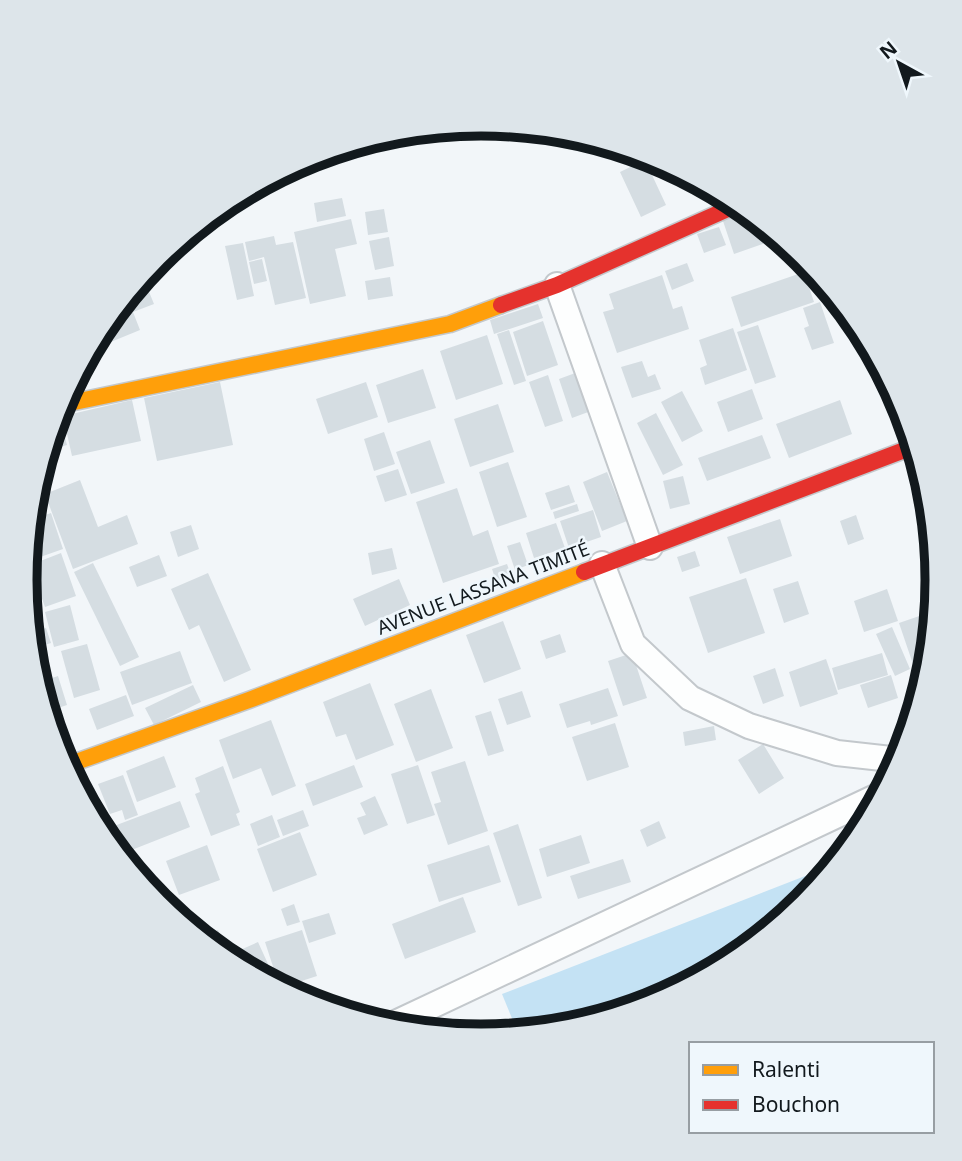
<svg xmlns="http://www.w3.org/2000/svg" width="962" height="1161" font-family="'Noto Sans',sans-serif">
	<rect width="100%" height="100%" fill="#f2f6f9"/>
	<path fill="#c4e2f4" d="M836 864 804 904 734 960 655 1002 570 1028 518 1033 502 994Z"/>
	<path fill="#d5dde2" d="M645 160 666 205 641 217 620 172Z
		M342 198 346 216 317 222 314 203Z
		M384 209 388 232 368 235 365 212Z
		M746 210 780 238 734 254 722 218Z
		M351 219 357 244 335 249 346 296 310 304 294 232Z
		M719 227 726 245 704 253 697 234Z
		M274 236 276 245 293 242 306 298 275 305 264 257 249 261 245 242Z
		M389 237 394 266 375 270 369 241Z
		M243 243 254 296 237 300 225 246Z
		M262 259 267 281 254 284 249 262Z
		M687 263 694 281 672 290 665 271Z
		M815 271 839 301 826 305Z
		M804 272 814 302 741 327 731 297Z
		M662 275 673 309 682 306 689 329 617 353 603 312 614 309 609 294Z
		M143 277 154 304 133 312 140 330 101 346 96 336 102 327Z
		M390 277 393 296 368 300 365 281Z
		M820 302 834 343 812 350 804 328 809 326 803 308Z
		M538 304 543 318 494 334 490 320Z
		M543 321 558 365 527 376 513 332Z
		M758 325 776 377 755 384 737 332Z
		M733 328 747 370 705 385 700 368 707 365 699 340Z
		M509 330 526 381 514 385 497 334Z
		M487 335 503 384 456 400 440 351Z
		M642 361 648 377 655 374 661 389 632 398 621 367Z
		M423 369 436 408 388 423 376 385Z
		M578 372 591 411 572 418 559 379Z
		M548 375 563 421 545 427 529 382Z
		M220 382 233 445 157 461 144 398Z
		M366 382 378 417 328 434 316 399Z
		M752 389 763 419 728 432 717 402Z
		M682 391 703 431 682 442 661 402Z
		M132 400 141 441 72 456 63 416Z
		M840 400 852 434 789 458 776 424Z
		M498 404 514 452 470 467 454 419Z
		M656 413 683 465 663 475 637 423Z
		M60 419 67 445 46 451 55 421Z
		M384 432 395 464 374 471 364 439Z
		M762 435 771 458 707 481 698 458Z
		M430 440 445 483 411 494 396 452Z
		M508 462 527 517 497 527 479 472Z
		M398 469 407 495 385 502 376 476Z
		M607 472 627 521 602 531 583 482Z
		M683 476 690 504 670 509 663 481Z
		M80 480 98 527 127 515 138 544 73 569 45 494Z
		M569 485 575 502 551 510 545 493Z
		M457 488 473 536 488 530 499 564 443 583 416 502Z
		M577 504 579 511 555 519 553 512Z
		M593 510 601 537 569 548 560 521Z
		M51 513 63 549 26 562 31 520Z
		M856 515 864 539 848 545 840 521Z
		M780 519 792 556 740 574 727 537Z
		M556 523 565 548 534 558 526 533Z
		M191 525 199 549 178 557 170 532Z
		M933 538 937 581V586L922 542Z
		M520 542 528 565 515 570 507 546Z
		M392 548 397 569 372 575 368 553Z
		M695 551 700 566 682 572 677 557Z
		M61 553 76 596 45 607 30 565Z
		M159 555 167 576 137 587 129 567Z
		M93 563 139 657 120 666 74 572Z
		M26 564 40 601 27 606 25 580Z
		M507 564 513 581 498 587 492 569Z
		M208 573 251 670 224 682 199 625 189 630 171 589Z
		M746 578 765 633 708 653 689 597Z
		M399 579 410 605 365 626 353 599Z
		M798 581 809 614 784 623 773 589Z
		M887 589 898 621 864 632 854 601Z
		M70 605 79 640 54 647 45 612Z
		M39 609 44 624 29 629 28 613Z
		M934 611 929 670 917 676 899 623Z
		M503 621 521 669 484 683 466 635Z
		M892 627 910 669 895 676 876 634Z
		M46 628 51 643 31 649 30 633Z
		M560 634 566 652 546 659 540 641Z
		M87 644 100 690 74 698 61 651Z
		M180 651 192 683 132 705 120 672Z
		M632 653 647 698 623 706 608 661Z
		M882 653 888 675 838 690 832 668Z
		M826 659 838 694 800 707 789 672Z
		M775 668 784 696 763 704 753 676Z
		M891 675 898 698 868 708 860 685Z
		M58 676 67 705 46 712 37 683Z
		M370 683 394 745 356 760 346 734 336 737 323 702Z
		M193 685 201 702 154 725 145 708Z
		M608 688 618 716 591 725 590 721 567 728 559 704Z
		M431 689 453 748 416 762 394 704Z
		M522 691 531 717 507 725 498 699Z
		M126 695 134 716 97 730 89 709Z
		M491 711 504 751 488 756 475 716Z
		M271 720 296 786 272 796 261 768 233 779 219 740Z
		M615 723 629 767 587 781 572 737Z
		M714 726 716 740 685 746 683 732Z
		M763 744 784 778 759 794 738 760Z
		M164 756 176 787 137 802 126 771Z
		M465 761 488 831 448 845 434 804 441 802 431 772Z
		M354 765 363 787 313 806 305 784Z
		M418 765 435 815 407 824 391 774Z
		M223 766 240 812 236 814 240 825 211 836 195 794 200 792 195 778Z
		M123 775 138 815 125 820 122 810 110 814 98 784Z
		M94 788 108 825 99 829 80 794Z
		M375 796 388 825 364 835 357 818 366 815 360 803Z
		M180 801 190 827 124 853 114 826Z
		M303 810 309 826 283 836 277 820Z
		M272 815 280 837 258 846 250 824Z
		M659 821 666 838 647 847 640 830Z
		M518 824 542 898 518 906 493 833Z
		M300 832 317 875 273 892 257 849Z
		M581 835 590 863 547 877 539 849Z
		M207 845 220 880 179 895 166 861Z
		M489 845 501 882 439 902 427 865Z
		M623 859 631 882 578 899 570 876Z
		M463 897 476 932 405 959 392 924Z
		M294 904 300 922 287 926 281 909Z
		M329 913 336 934 309 943 302 921Z
		M218 930 229 955 258 942 279 988 227 960 200 938Z
		M302 930 317 976 280 988 265 942Z"/>
	<g fill="none" stroke-linecap="round" stroke-linejoin="round">
		<defs>
			<path id="street" d="M557 285 650 547
				M602 564 633 644 690 698 749 726 837 753 900 760
				M387 1027 882 794"/>
			<path id="slow" d="M60 405 450 324 501 305
				M65 766 249 700 584 572"/>
			<path id="jam" d="M501 305 557 285 739 204
				M584 572 915 446"/>
		</defs>
		<use href="#street" stroke="#c3c8cc" stroke-width="28"/>
		<use href="#slow" stroke="#c3c8cc" stroke-width="19"/>
		<use href="#jam" stroke="#c3c8cc" stroke-width="19"/>
		<use href="#street" stroke="#fdfefe" stroke-width="24"/>
		<use href="#slow" stroke="#ff9f0a" stroke-width="16"/>
		<use href="#jam" stroke="#e5322d" stroke-width="16"/>
	</g>
	<g text-anchor="middle" stroke-width="5" stroke-linejoin="round" paint-order="stroke">
		<g font-size="19" fill="#12191d" stroke="#eff7fc">
			<text transform="translate(483 588) rotate(-21)" y="7">AVENUE LASSANA TIMITÉ</text>
		</g>
	</g>
	<path d="M0 0H962V1161H0ZM37 580a444 444 0 1 1 888 0a444 444 0 1 1-888 0Z" fill="#dde5ea" fill-rule="evenodd"/>
	<path fill="none" stroke="#12191d" stroke-width="9" d="M37 580a444 444 0 1 1 888 0a444 444 0 1 1-888 0Z"/>
	<rect x="689" y="1042" width="245" height="91" fill="#eff7fc" stroke="#979ea3" stroke-width="2"/>
	<rect x="703" y="1065" width="35" height="10" fill="#ff9f0a" stroke="#979ea3" stroke-width="2"/>
	<text x="752" y="1077" font-size="21" fill="#12191d">Ralenti</text>
	<rect x="703" y="1100" width="35" height="10" fill="#e5322d" stroke="#979ea3" stroke-width="2"/>
	<text x="752" y="1112" font-size="21" fill="#12191d">Bouchon</text>
	<g transform="translate(899 63) rotate(320)" stroke="#eff7fc" stroke-width="5" paint-order="stroke">
	<path d="M0-5L12 26L0 18L-12 26Z" fill="#12191d"/>
	<text y="-10" font-size="19" font-weight="bold" text-anchor="middle" fill="#12191d">N</text>
	</g>
</svg>
